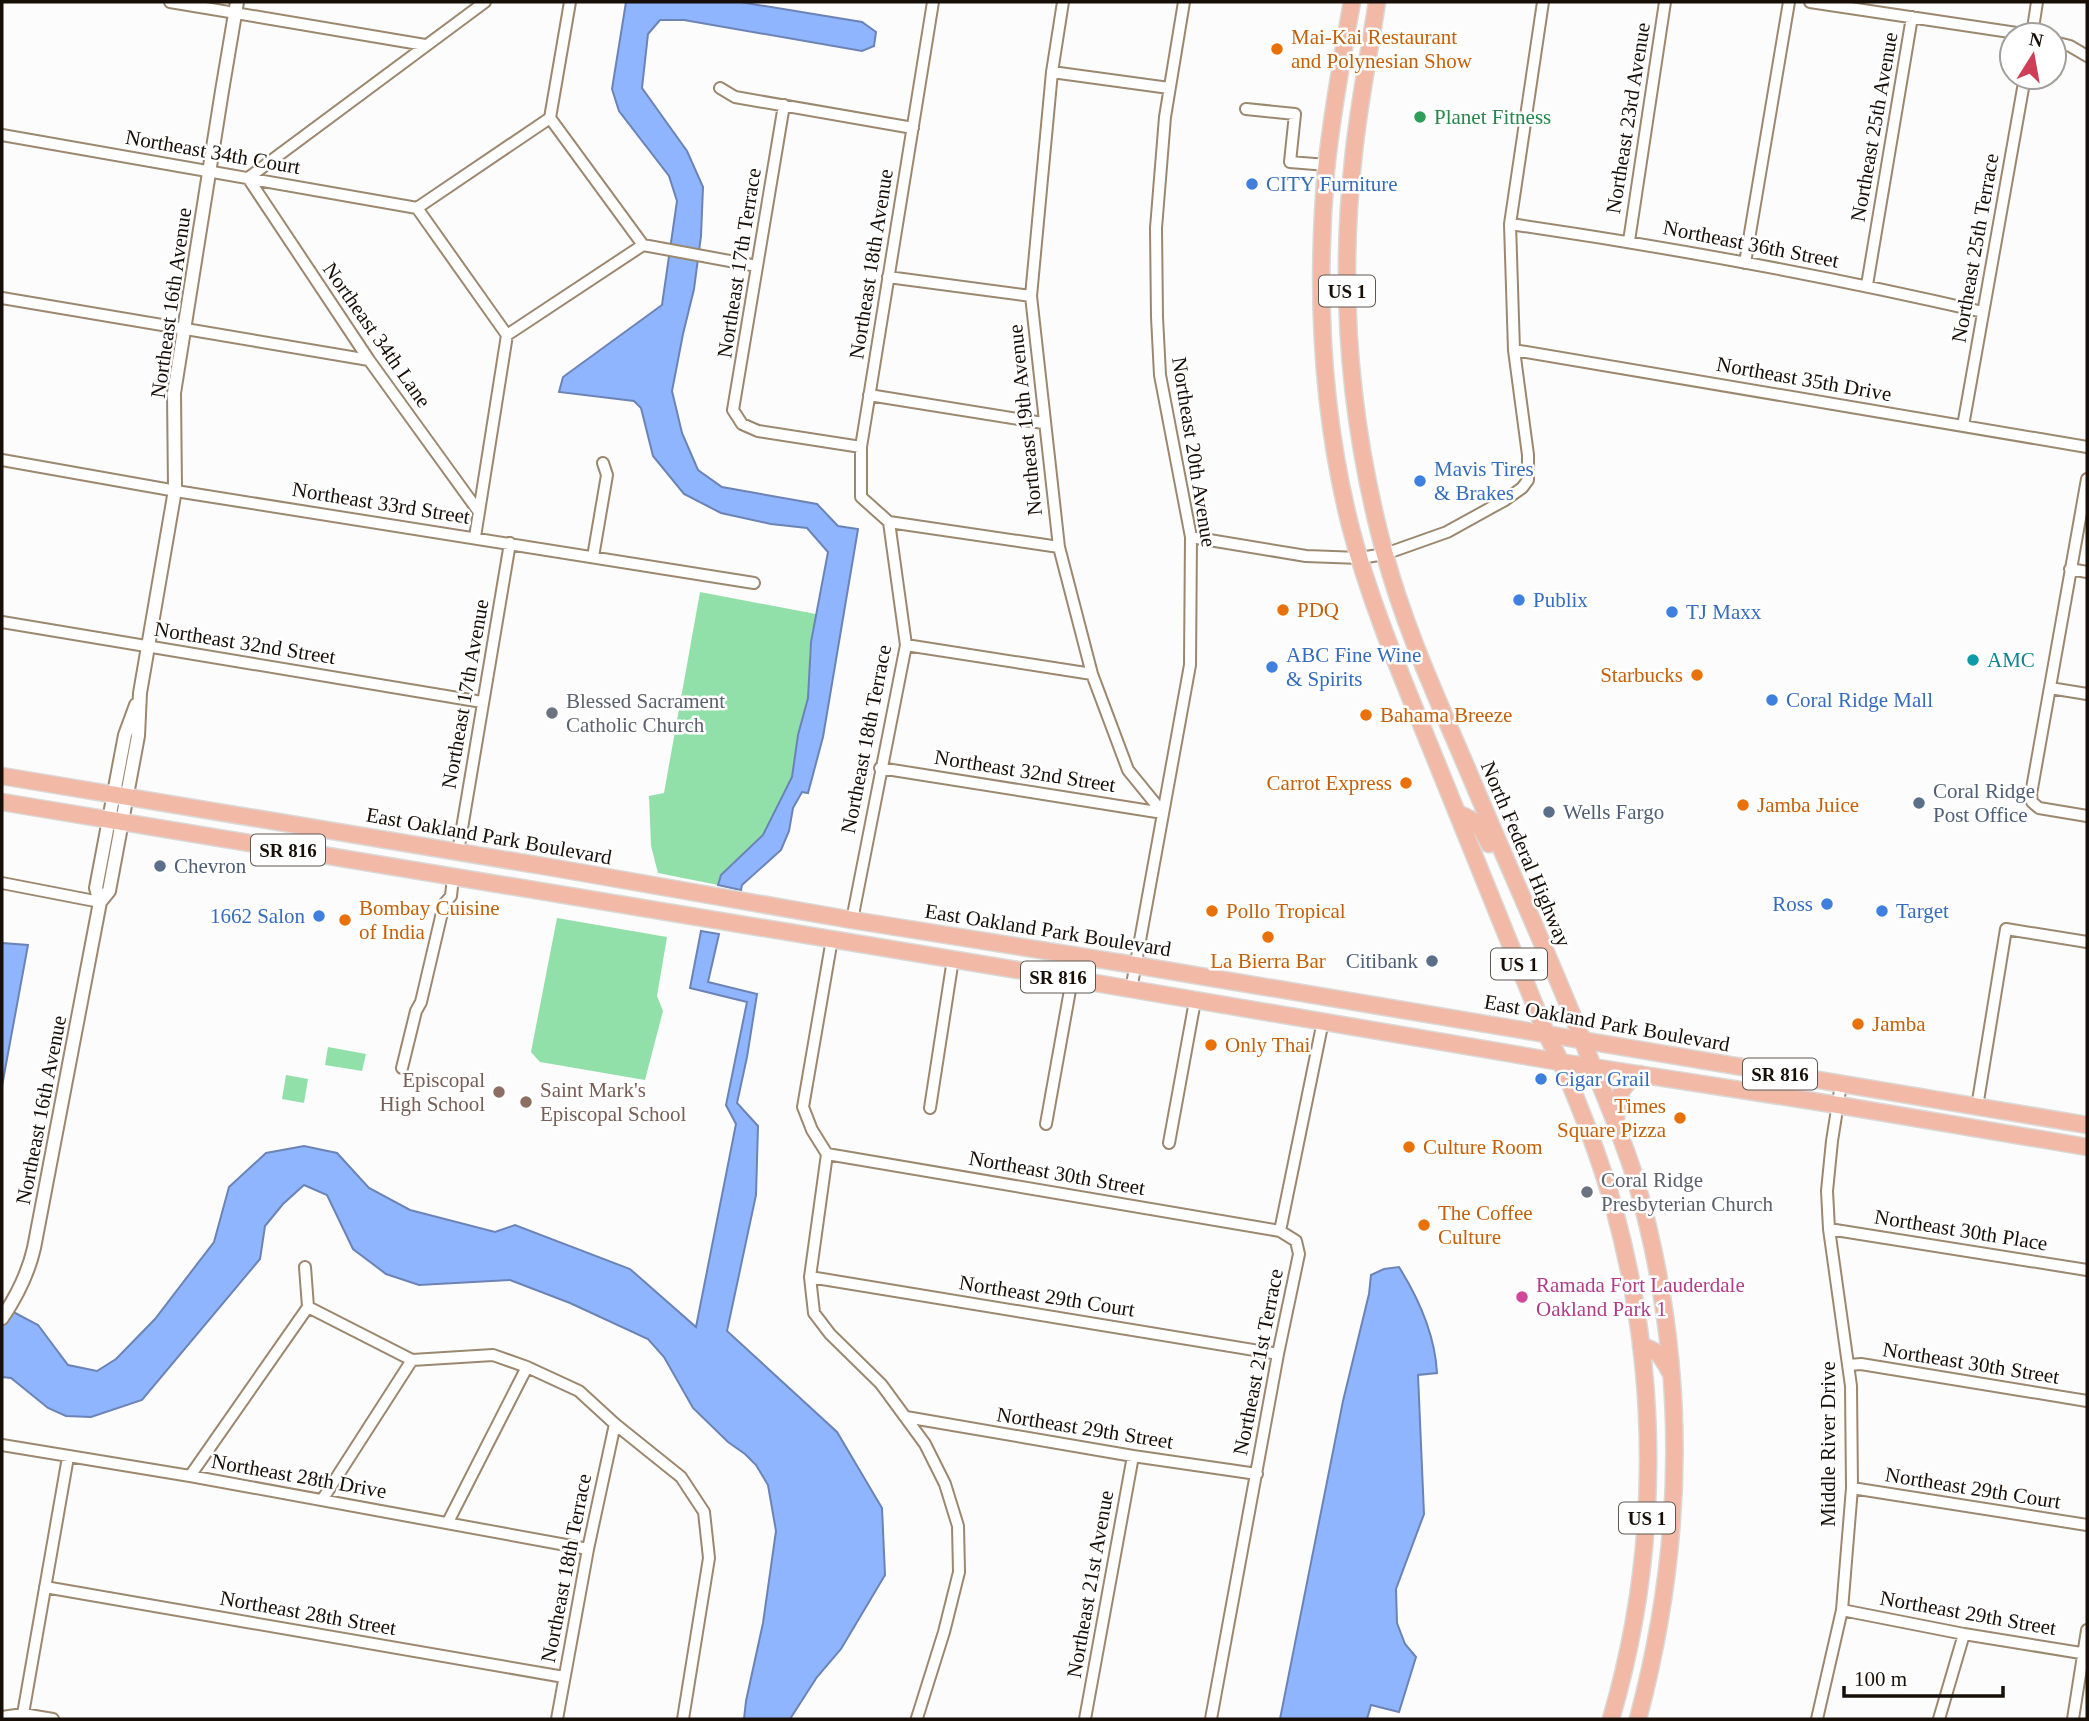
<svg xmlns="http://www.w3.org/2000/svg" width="2089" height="1721" font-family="'Times New Roman',serif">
	<rect width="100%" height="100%" fill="#fcfcfc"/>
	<path fill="#91e0a9" d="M700 592 816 614 810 645 808 698 798 735 792 777 763 835 721 875 718 885 658 873 651 846 649 796 664 793Z
		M557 918 667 937 657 996 663 1011 645 1080 540 1062 531 1052Z
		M328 1047 366 1054 362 1071 325 1065Z
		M286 1075 308 1079 304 1103 282 1099Z"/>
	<path fill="#8fb5ff" stroke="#6b83b5" stroke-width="2" d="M626 2H740L862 22 876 32 874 46 862 51 684 20H660L648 34 642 88 687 151 703 187 701 236 694 289 683 334 672 391 682 433 698 470 722 487 817 504 838 526 858 529 823 737 808 793 802 792 793 808 789 831 781 850 742 885 741 890 718 885 721 875 763 835 792 777 798 735 808 698 811 642 828 552 807 528 771 524 721 513 684 494 653 456 641 408 634 401 559 392 563 377 662 305 677 201 669 176 619 111 612 89Z
		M701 931 719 934 708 982 757 994 747 1057 737 1103 758 1126 756 1195 727 1331 837 1432 882 1508 885 1575 841 1649 817 1677 790 1719H744L746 1701 763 1623 776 1531 768 1485 756 1465 745 1454 728 1442 693 1408 664 1357 648 1339 570 1303 510 1280 419 1285 386 1274 353 1249 327 1195 304 1185 283 1204 265 1226 260 1259 142 1400 91 1417 66 1416 48 1408 11 1378 2 1377V1306L38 1325 68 1365 97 1371 116 1359 155 1319 214 1242 229 1187 266 1153 304 1146 337 1153 369 1188 410 1210 495 1232 515 1225 630 1269 696 1327 736 1124 726 1105 747 1002 690 988Z
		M2 943 28 945 2 1086Z
		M1399 1267C1419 1299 1435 1335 1437 1373L1418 1375 1424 1514 1396 1589 1397 1623 1405 1644 1416 1657 1399 1712 1371 1705 1367 1719H1280L1343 1401 1369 1294 1371 1275 1384 1269Z"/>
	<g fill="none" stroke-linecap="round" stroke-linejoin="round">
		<defs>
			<path id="minor" d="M170 2 425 45
				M1063 2 1052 72 1031 296 1059 547 1092 674 1128 770 1163 813
				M1810 2 2030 35
				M2032 35 2037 2
				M2054 42 2070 46 2087 56
				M1052 72 1169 88
				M720 88 735 97 913 128
				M784 105 733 410 742 424 758 431 861 447
				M1246 109 1295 114 1290 162 1327 165
				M2 135 417 208
				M1510 224C1669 247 1827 276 1983 312
				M1629 241 1665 2
				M643 245 757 266
				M1745 263 1789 2
				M888 277 1031 296
				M1867 285 1912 17
				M2 298 369 360
				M507 335 643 245 550 118
				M1514 350 2087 447
				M869 395 1043 423
				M1963 426 2025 77
				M2 460 182 492 754 583
				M2087 479 2031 794 2032 802 2039 808 2087 816
				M479 512 369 360 248 178 485 2
				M889 522 861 497V447L933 2
				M889 522 1059 547
				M475 537 507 335 417 208 550 118 570 2
				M1191 537 1306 556 1360 558 1385 554 1447 532 1505 500 1522 488 1528 480V455L1514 350 1510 224 1543 2
				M593 557 607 475 603 463
				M2070 569 2087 572
				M2 622 482 702
				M906 645 1092 674
				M2050 688 2087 694
				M880 768 1163 813
				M458 852 510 543
				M2 883 100 902
				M852 920 906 645 889 522
				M832 939 803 1107 812 1130 827 1154 810 1277 814 1313 830 1334 881 1384 925 1444 945 1484 958 1526 959 1572 944 1632 917 1718
				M1131 990 1190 665 1191 537 1160 375 1157 317 1156 228 1165 117 1184 2
				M402 1068 416 1011 421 1002 444 904 451 896 453 877
				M1977 1107 2006 929 2087 942
				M930 1108 953 959
				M1046 1124 1072 979
				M1169 1143 1195 1001
				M827 1154 1280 1231
				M1829 1229 2087 1270
				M305 1267 308 1307 412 1360 493 1355 527 1367 579 1391 615 1424 681 1477 704 1512 709 1558 683 1719
				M810 1277 1278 1354
				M1849 1365 1861 1364 2087 1401
				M906 1417 1133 1456 1257 1474
				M2 1445 190 1476 588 1549
				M190 1476 308 1307
				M1852 1488 2087 1525
				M322 1500 412 1360
				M448 1522 527 1367
				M45 1587 564 1677
				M1842 1610 1964 1634 2087 1654
				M23 1714 68 1457
				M2 1717 23 1714 53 1719
				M557 1719 588 1549 615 1424
				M1085 1719 1133 1456
				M1211 1719 1278 1354 1299 1254 1296 1241 1280 1231 1323 1021
				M1817 1719 1842 1610 1852 1488 1851 1386 1829 1229 1827 1191 1832 1141 1841 1084
				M1939 1719 1964 1634
				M2073 1719 2087 1630"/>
			<path id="tertiary" d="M100 902 96 888 125 735 136 705
				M2 1318C17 1296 28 1274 34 1248L100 902 109 891 138 736 140 693 175 490 174 393 222 91 237 2"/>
			<path id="primary" d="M1352 2C1342 57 1332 113 1326 170 1316 288 1321 409 1350 525 1370 603 1402 677 1432 751 1470 845 1508 939 1546 1033 1551 1044 1557 1054 1562 1065 1582 1111 1600 1159 1614 1208 1660 1375 1660 1552 1611 1719
				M1377 2C1369 55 1358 107 1353 161 1339 291 1350 424 1384 551 1406 634 1444 713 1477 792 1512 875 1549 956 1582 1039 1600 1086 1621 1132 1636 1181 1688 1362 1686 1538 1638 1719
				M2 776 555 868 852 920 1135 965 2087 1125
				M2 802 1072 979 1560 1062 1838 1105 2087 1147
				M1457 813C1477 821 1480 824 1489 844
				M1616 1118C1619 1095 1619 1086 1640 1074
				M1641 1346C1658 1350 1662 1357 1670 1372"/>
		</defs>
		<use href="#minor" stroke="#9c876f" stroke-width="14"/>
		<use href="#tertiary" stroke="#9c876f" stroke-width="16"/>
		<use href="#primary" stroke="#dad9d7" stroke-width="19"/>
		<use href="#minor" stroke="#fff" stroke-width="10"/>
		<use href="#tertiary" stroke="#fff" stroke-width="12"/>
		<use href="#primary" stroke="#f1b9a6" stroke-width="16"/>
	</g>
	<g fill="#e8710a" stroke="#fff" stroke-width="2.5">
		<circle cx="1277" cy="49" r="7"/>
		<circle cx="1283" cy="610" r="7"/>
		<circle cx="1697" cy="675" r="7"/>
		<circle cx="1366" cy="715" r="7"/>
		<circle cx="1406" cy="783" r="7"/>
		<circle cx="1743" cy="805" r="7"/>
		<circle cx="1212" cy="911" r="7"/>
		<circle cx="345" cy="920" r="7"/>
		<circle cx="1268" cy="937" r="7"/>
		<circle cx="1858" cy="1024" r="7"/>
		<circle cx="1211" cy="1045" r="7"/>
		<circle cx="1680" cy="1118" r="7"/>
		<circle cx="1409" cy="1147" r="7"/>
		<circle cx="1424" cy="1225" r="7"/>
	</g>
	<circle fill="#2e9e5b" stroke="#fff" stroke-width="2.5" cx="1420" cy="117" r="7"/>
	<g fill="#3f7fe0" stroke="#fff" stroke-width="2.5">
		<circle cx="1252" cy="184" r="7"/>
		<circle cx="1420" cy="481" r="7"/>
		<circle cx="1519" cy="600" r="7"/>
		<circle cx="1672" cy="612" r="7"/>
		<circle cx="1272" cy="667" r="7"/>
		<circle cx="1772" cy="700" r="7"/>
		<circle cx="1827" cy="904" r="7"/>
		<circle cx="1882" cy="911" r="7"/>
		<circle cx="319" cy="916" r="7"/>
		<circle cx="1541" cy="1079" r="7"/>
	</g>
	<circle fill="#0f9aa8" stroke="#fff" stroke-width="2.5" cx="1973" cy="660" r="7"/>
	<g fill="#6b7280" stroke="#fff" stroke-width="2.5">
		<circle cx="552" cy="713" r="7"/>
		<circle cx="1587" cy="1192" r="7"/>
	</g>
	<g fill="#5c6f8a" stroke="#fff" stroke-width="2.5">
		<circle cx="1919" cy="803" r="7"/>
		<circle cx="1549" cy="812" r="7"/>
		<circle cx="160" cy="866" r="7"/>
		<circle cx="1432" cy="961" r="7"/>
	</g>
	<g fill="#8d6e63" stroke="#fff" stroke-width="2.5">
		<circle cx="499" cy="1092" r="7"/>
		<circle cx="526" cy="1102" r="7"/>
	</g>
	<circle fill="#d1479c" stroke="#fff" stroke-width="2.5" cx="1522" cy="1297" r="7"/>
	<g text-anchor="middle" stroke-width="5" stroke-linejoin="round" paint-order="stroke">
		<g fill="#fff" stroke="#5d5751" stroke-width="2">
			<rect x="1319" y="275.5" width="56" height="31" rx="5"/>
			<rect x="251" y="834.5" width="74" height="31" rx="5"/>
			<rect x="1491" y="948.5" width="56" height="31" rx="5"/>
			<rect x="1021" y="961.5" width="74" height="31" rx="5"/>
			<rect x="1743" y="1058.5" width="74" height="31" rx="5"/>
			<rect x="1619" y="1502.5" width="56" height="31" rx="5"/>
		</g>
		<g font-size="19" font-weight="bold" fill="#170f07">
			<text x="1347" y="298">US 1</text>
			<text x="288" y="857">SR 816</text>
			<text x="1519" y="971">US 1</text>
			<text x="1058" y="984">SR 816</text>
			<text x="1780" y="1081">SR 816</text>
			<text x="1647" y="1525">US 1</text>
		</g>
		<g font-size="21" fill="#c56008" stroke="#fff" text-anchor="start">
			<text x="1291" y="44">Mai-Kai Restaurant<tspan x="1291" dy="24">and Polynesian Show</tspan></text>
			<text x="1297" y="617">PDQ</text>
			<text x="1683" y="682" text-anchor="end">Starbucks</text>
			<text x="1380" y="722">Bahama Breeze</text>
			<text x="1392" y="790" text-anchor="end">Carrot Express</text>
			<text x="1757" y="812">Jamba Juice</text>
			<text x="359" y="915">Bombay Cuisine<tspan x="359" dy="24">of India</tspan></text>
			<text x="1226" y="918">Pollo Tropical</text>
			<text x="1268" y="968" text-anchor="middle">La Bierra Bar</text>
			<text x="1872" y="1031">Jamba</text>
			<text x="1225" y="1052">Only Thai</text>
			<text x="1666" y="1113" text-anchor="end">Times<tspan x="1666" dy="24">Square Pizza</tspan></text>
			<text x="1423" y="1154">Culture Room</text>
			<text x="1438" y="1220">The Coffee<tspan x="1438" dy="24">Culture</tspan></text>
		</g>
		<g font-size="21" fill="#27864d" stroke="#fff" text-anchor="start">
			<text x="1434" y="124">Planet Fitness</text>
		</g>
		<g font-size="21" fill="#170f07" stroke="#fff">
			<text transform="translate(1628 118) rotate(-81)" y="7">Northeast 23rd Avenue</text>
			<text transform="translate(1874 127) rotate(-80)" y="7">Northeast 25th Avenue</text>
			<text transform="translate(213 152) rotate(10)" y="7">Northeast 34th Court</text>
			<text transform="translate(1751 244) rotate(11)" y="7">Northeast 36th Street</text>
			<text transform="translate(1975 248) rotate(-80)" y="7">Northeast 25th Terrace</text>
			<text transform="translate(739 263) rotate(-81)" y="7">Northeast 17th Terrace</text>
			<text transform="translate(871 264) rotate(-81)" y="7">Northeast 18th Avenue</text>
			<text transform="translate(171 303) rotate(-82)" y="7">Northeast 16th Avenue</text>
			<text transform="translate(377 335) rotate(55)" y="7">Northeast 34th Lane</text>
			<text transform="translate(1804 379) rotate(10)" y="7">Northeast 35th Drive</text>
			<text transform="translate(1025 420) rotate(-96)" y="7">Northeast 19th Avenue</text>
			<text transform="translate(1194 452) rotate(81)" y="7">Northeast 20th Avenue</text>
			<text transform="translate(381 503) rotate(9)" y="7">Northeast 33rd Street</text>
			<text transform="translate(245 643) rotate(9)" y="7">Northeast 32nd Street</text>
			<text transform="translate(465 694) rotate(-80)" y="7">Northeast 17th Avenue</text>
			<text transform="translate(866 739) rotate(-79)" y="7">Northeast 18th Terrace</text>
			<text transform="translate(1025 771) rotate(9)" y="7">Northeast 32nd Street</text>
			<text transform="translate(489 836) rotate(10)" y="7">East Oakland Park Boulevard</text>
			<text transform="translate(1526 854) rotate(67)" y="7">North Federal Highway</text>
			<text transform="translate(1048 930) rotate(9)" y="7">East Oakland Park Boulevard</text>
			<text transform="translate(1607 1023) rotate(10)" y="7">East Oakland Park Boulevard</text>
			<text transform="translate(41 1110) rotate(-79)" y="7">Northeast 16th Avenue</text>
			<text transform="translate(1057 1173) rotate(10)" y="7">Northeast 30th Street</text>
			<text transform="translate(1961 1230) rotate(9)" y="7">Northeast 30th Place</text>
			<text transform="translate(1047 1296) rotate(9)" y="7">Northeast 29th Court</text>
			<text transform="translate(1258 1362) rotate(-79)" y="7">Northeast 21st Terrace</text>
			<text transform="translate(1971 1363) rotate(9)" y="7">Northeast 30th Street</text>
			<text transform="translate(1085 1428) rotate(9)" y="7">Northeast 29th Street</text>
			<text transform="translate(1828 1444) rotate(-90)" y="7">Middle River Drive</text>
			<text transform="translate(299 1476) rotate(10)" y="7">Northeast 28th Drive</text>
			<text transform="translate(1973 1488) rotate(9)" y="7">Northeast 29th Court</text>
			<text transform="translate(566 1568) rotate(-79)" y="7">Northeast 18th Terrace</text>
			<text transform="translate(1090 1584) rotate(-80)" y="7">Northeast 21st Avenue</text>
			<text transform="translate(308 1613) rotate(10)" y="7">Northeast 28th Street</text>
			<text transform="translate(1968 1613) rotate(10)" y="7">Northeast 29th Street</text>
		</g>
		<g font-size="21" fill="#366cbe" stroke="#fff" text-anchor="start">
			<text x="1266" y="191">CITY Furniture</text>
			<text x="1434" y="476">Mavis Tires<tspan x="1434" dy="24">&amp; Brakes</tspan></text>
			<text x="1533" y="607">Publix</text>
			<text x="1686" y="619">TJ Maxx</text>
			<text x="1286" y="662">ABC Fine Wine<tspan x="1286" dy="24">&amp; Spirits</tspan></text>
			<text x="1786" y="707">Coral Ridge Mall</text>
			<text x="1813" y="911" text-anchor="end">Ross</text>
			<text x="1896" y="918">Target</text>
			<text x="305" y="923" text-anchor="end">1662 Salon</text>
			<text x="1555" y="1086">Cigar Grail</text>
		</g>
		<g font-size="21" fill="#0d838f" stroke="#fff" text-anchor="start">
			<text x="1987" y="667">AMC</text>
		</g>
		<g font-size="21" fill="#5b616d" stroke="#fff" text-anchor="start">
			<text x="566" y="708">Blessed Sacrament<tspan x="566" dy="24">Catholic Church</tspan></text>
			<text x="1601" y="1187">Coral Ridge<tspan x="1601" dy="24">Presbyterian Church</tspan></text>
		</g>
		<g font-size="21" fill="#4e5e75" stroke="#fff" text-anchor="start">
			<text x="1933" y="798">Coral Ridge<tspan x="1933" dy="24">Post Office</tspan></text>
			<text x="1563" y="819">Wells Fargo</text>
			<text x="174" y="873">Chevron</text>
			<text x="1418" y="968" text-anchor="end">Citibank</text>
		</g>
		<g font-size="21" fill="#785e54" stroke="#fff" text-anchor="end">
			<text x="485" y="1087">Episcopal<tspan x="485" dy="24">High School</tspan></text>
			<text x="540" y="1097" text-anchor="start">Saint Mark's<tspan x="540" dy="24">Episcopal School</tspan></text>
		</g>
		<g font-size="21" fill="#b23c85" stroke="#fff" text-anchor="start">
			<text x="1536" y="1292">Ramada Fort Lauderdale<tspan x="1536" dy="24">Oakland Park 1</tspan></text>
		</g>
	</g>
	<rect width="2089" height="1721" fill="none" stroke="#170f07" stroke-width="7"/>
	<g transform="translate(2033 56) rotate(11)"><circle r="33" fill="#ffffff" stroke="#a29f9c" stroke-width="2"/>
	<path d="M0-5L12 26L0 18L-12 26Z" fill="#ce3e57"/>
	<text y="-10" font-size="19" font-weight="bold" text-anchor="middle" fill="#170f07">N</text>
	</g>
	<path d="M1844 1686v10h159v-10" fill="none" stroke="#170f07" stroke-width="3.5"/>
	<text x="1854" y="1686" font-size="21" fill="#170f07" stroke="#ffffff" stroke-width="5" paint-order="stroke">100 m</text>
</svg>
